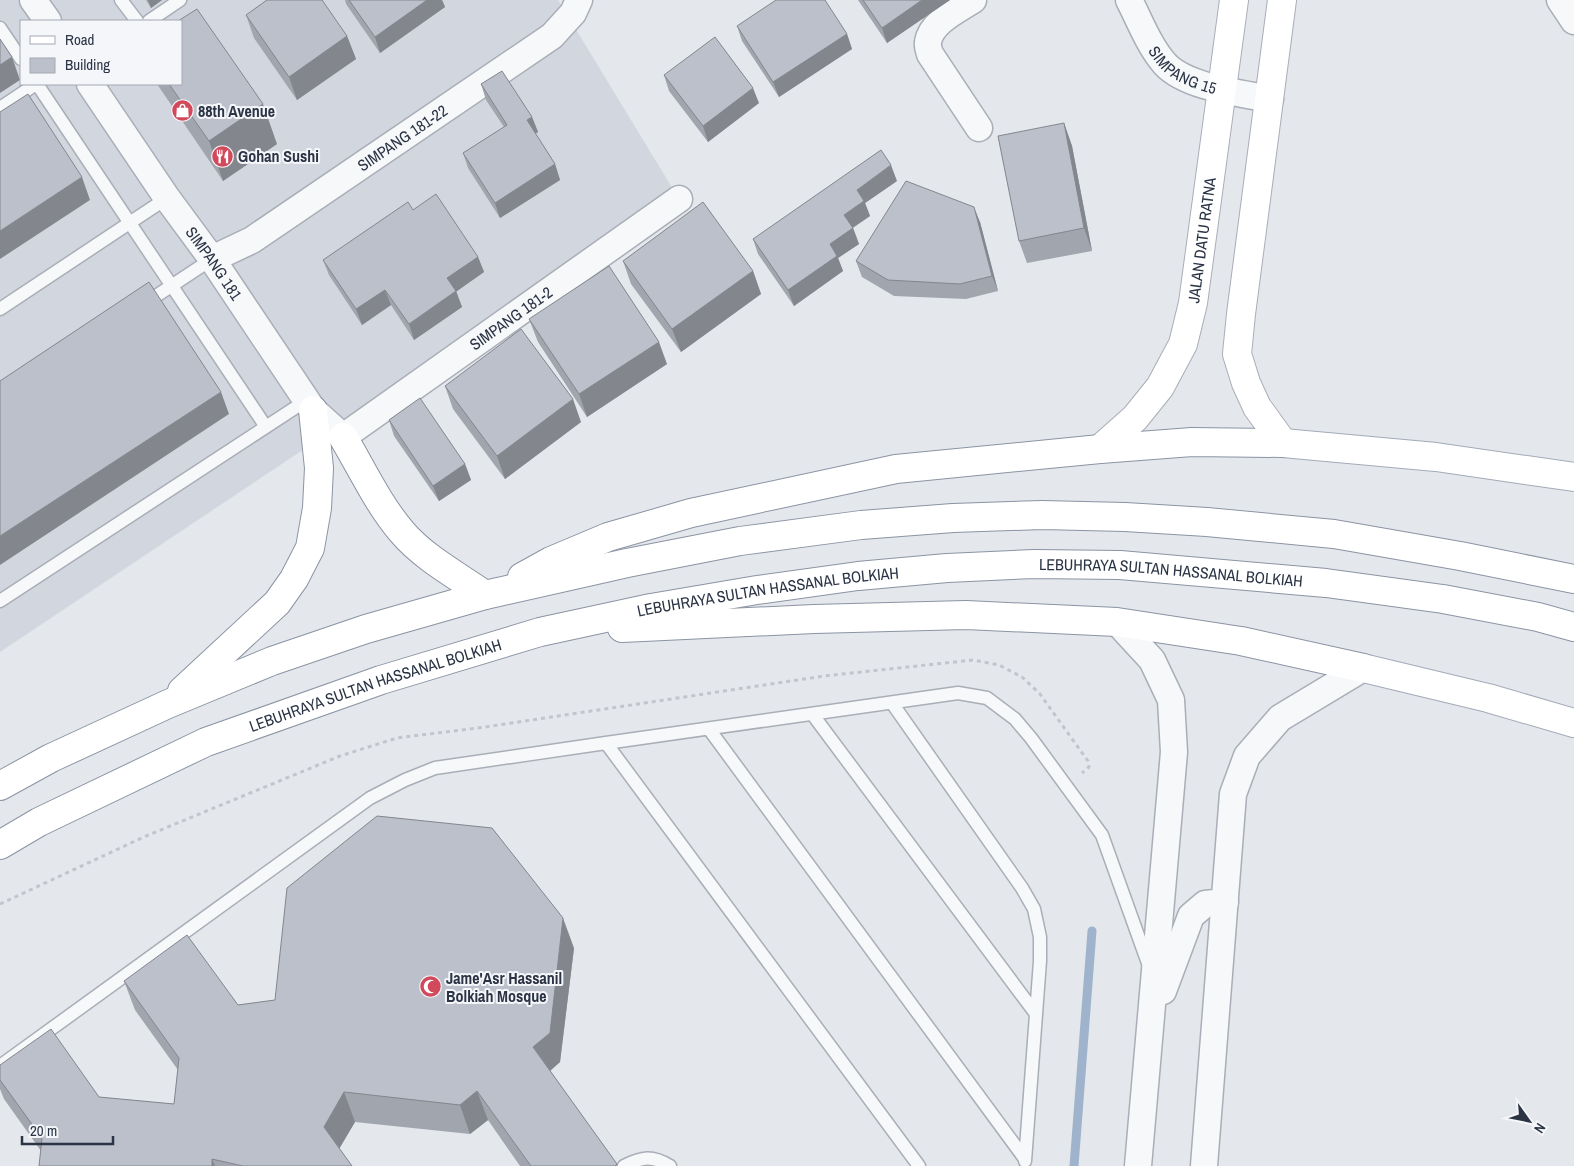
<svg xmlns="http://www.w3.org/2000/svg" width="1574" height="1166" font-family="'Archivo Narrow',sans-serif">
	<rect width="100%" height="100%" fill="#e4e7ec"/>
	<path fill="#d2d6de" fill-rule="evenodd" d="M0 0H558L679 199 0 652ZM21 21H181V84H21Z"/>
	<g fill="none" stroke-linecap="round" stroke-linejoin="round">
		<path stroke="#9fb4cc" stroke-width="9" d="M1074 1166 1092 931"/>
		<defs>
			<path id="service" d="M121 0 137 21
				M149 21 180 0
				M0 28 21 59
				M37 84 266 427
				M0 108 36 84
				M144 304 212 259
				M0 309 167 198
				M0 601 307 400
				M892 703 1022 888 1034 909 1040 937V961L1025 1161
				M813 715 1036 1014
				M709 729 1025 1159
				M606 743 958 693 987 698 1015 719 1031 738 1102 835 1149 966
				M0 1066 370 798 405 780 435 768 606 743 919 1166
				M624 1166C642 1157 652 1155 670 1166"/>
			<g id="minor">
				<path d="M33 0 48 21"/>
				<path d="M973 0C958 10 931 22 928 42 927 46 929 50 930 54L979 128"/>
				<path id="s1" d="M1129 0C1140 21 1149 46 1165 64 1186 87 1240 93 1270 99"/>
				<path d="M1560 0 1574 21"/>
				<path id="s2" d="M90 84 167 198 212 259 313 410 343 437 679 199"/>
				<path id="s3" d="M212 259 252 240 552 36 573 13 579 0"/>
				<path d="M1117 622 1152 660 1171 700 1174 752 1138 1166"/>
				<path d="M1163 991 1191 916 1205 904 1225 902"/>
				<path d="M1204 1166 1233 794 1247 756 1280 718 1363 668"/>
			</g>
			<g id="secondary">
				<path d="M1282 0 1241 314 1237 354 1246 383 1257 407 1283 443"/>
				<path id="s4" d="M1100 449 1135 418 1160 387 1183 344 1193 303 1234 0"/>
			</g>
			<path id="primary" d="M1283 443 1436 457 1574 477
				M1363 668 1488 698 1574 723"/>
			<g id="motorway">
				<path d="M343 437C362 469 378 504 402 532 424 558 458 576 485 595"/>
				<path d="M522 577 551 561 608 537 691 513 896 469 1100 449 1192 442 1283 443"/>
				<path d="M622 628 814 619 966 615 1117 622 1241 641 1363 668"/>
				<path d="M182 691 277 603 294 579 310 548 317 508 319 468 313 410"/>
				<path d="M0 786 51 758 168 704 272 661 366 629 485 595 627 563 740 541 861 525 953 518 1042 515 1125 517 1207 522 1334 534 1460 556 1574 579"/>
				<path id="s5" d="M0 845 39 822 206 742 381 680 540 632 651 608 757 590 858 576 947 568 1034 564 1120 565 1326 583 1443 599 1538 617 1574 627"/>
			</g>
		</defs>
		<use href="#service" stroke="#a9aeb7" stroke-width="15"/>
		<use href="#minor" stroke="#a9aeb7" stroke-width="29"/>
		<use href="#secondary" stroke="#a9aeb7" stroke-width="30"/>
		<use href="#primary" stroke="#a3abb8" stroke-width="30"/>
		<use href="#motorway" stroke="#8b94a3" stroke-width="30"/>
		<path stroke="#c2c5cb" stroke-width="3" stroke-dasharray="4 4" stroke-linecap="butt" d="M0 904 146 836 340 756 397 738 485 727 824 676 973 660 999 665 1022 677 1040 694 1088 761 1089 767 1082 773"/>
		<use href="#service" stroke="#f7f8fa" stroke-width="12"/>
		<use href="#minor" stroke="#f7f8fa" stroke-width="26"/>
		<use href="#secondary" stroke="#fff" stroke-width="28"/>
		<use href="#primary" stroke="#fff" stroke-width="28"/>
		<use href="#motorway" stroke="#fff" stroke-width="28"/>
	</g>
	<path fill="#a1a5ae" d="M146 0H162L151 8Z
		M345 0H442L445 7 380 53 346 4Z
		M858 0H950L887 43Z
		M246 15 347 36 356 59 297 100 254 38Z
		M737 26 847 34 852 49 779 97 742 41Z
		M664 75 759 103 708 142 669 91Z
		M157 84H181L277 144 223 181Z
		M481 84 532 117 538 132 535 134 555 164 560 180 500 218 468 168 463 153 504 127 486 100Z
		M1064 123 1072 146 1092 251 1027 263 1019 241Z
		M897 181 865 203 870 216 853 228 859 244 838 258 843 271 794 306 758 254 753 239Z
		M413 210 478 257 484 272 456 291 462 307 414 340 391 305 362 325 329 275 323 260Z
		M980 222 998 291 966 299 894 296 862 277 856 261Z
		M623 261 753 271 761 294 681 352 631 284Z
		M529 319 667 364 587 417 538 342Z
		M445 386 581 422 505 479 453 409Z
		M389 420 465 464 471 480 439 501 394 436Z
		M574 948 560 1062 550 1071 618 1166H520L488 1120 470 1134 355 1122 339 1148 352 1166H39L41 1151 4 1099 0 1089V1065L99 1097 174 1104 178 1070 135 1010 124 981 238 1005 275 1000Z"/>
	<path fill="#83868d" d="M148 0H162L151 8Z
		M427 0H442L445 7 380 53 375 37Z
		M922 0H950L887 43 882 28Z
		M847 34 852 49 779 97 773 82Z
		M347 36 356 59 297 100 289 77Z
		M12 57 20 80 0 93V65Z
		M753 88 759 103 708 142 703 126Z
		M263 104 277 144 223 181 209 141Z
		M532 117 538 132 532 136 527 120Z
		M1064 123 1072 146 1092 251 1084 228Z
		M555 164 560 180 500 218 495 203Z
		M891 165 897 181 865 203 870 216 849 230 844 215 857 190Z
		M82 177 90 200 0 259V231Z
		M974 207 980 222 998 291 992 276Z
		M853 228 859 244 838 258 843 271 794 306 788 290 830 244Z
		M478 257 484 272 453 294 447 278Z
		M753 271 761 294 681 352 672 329Z
		M385 290 391 305 362 325 356 309Z
		M456 291 462 307 414 340 409 324Z
		M659 342 667 364 587 417 579 394Z
		M221 392 229 414 0 565V536Z
		M573 399 581 422 505 479 497 456Z
		M465 464 471 480 439 501 433 486Z
		M563 918 574 948 560 1062 544 1076 533 1047Z
		M477 1091 488 1120 470 1134 460 1105Z
		M344 1092 355 1122 335 1156 324 1127Z
		M212 1159 215 1166H212Z"/>
	<path fill="#bbc0ca" stroke="#83868d" d="M267 0H322L347 36 289 77 246 15Z
		M349 0H427L375 37Z
		M776 0H825L847 34 773 82 737 26Z
		M863 0H922L882 28Z
		M197 9 263 104 209 141 169 84H181V21H178Z
		M715 37 753 88 703 126 664 75Z
		M0 39 12 57 0 65Z
		M502 71 532 117 527 120 555 164 495 203 463 153 507 125 481 84Z
		M28 94 82 177 0 231V112Z
		M1064 123 1084 228 1019 241 998 136Z
		M881 150 891 165 857 190 864 201 844 215 853 228 830 244 837 256 788 290 753 239Z
		M906 181 974 207 992 276 960 284 888 280 856 261Z
		M436 194 478 257 447 278 456 291 409 324 385 290 356 309 323 260 408 202 413 210Z
		M703 202 753 271 672 329 623 261Z
		M609 266 659 342 579 394 529 319Z
		M149 282 221 392 0 536V381Z
		M521 329 573 399 497 456 445 386Z
		M420 398 465 464 433 486 389 420Z
		M377 816 492 828 563 918 550 1033 533 1047 617 1164 615 1166H531L477 1091 460 1105 344 1092 324 1127 352 1166H243L212 1159V1166H39L42 1138 0 1080V1065L51 1029 99 1097 174 1104 179 1058 124 981 187 935 238 1005 275 1000 287 888Z"/>
	<defs>
		<symbol id="shop-disc" viewBox="-11 -11 22 22"><circle r="9.5" fill="#d1495b" stroke="#f4f6f9"/><path d="M-5-2.5h2.3a2.7 3.5 0 0 1 5.4 0H5L5.5 6h-11ZM-1.5-2.5h3a1.5 2.3 0 0 0-3 0Z" fill="#fff"/></symbol>
		<symbol id="restaurant-disc" viewBox="-11 -11 22 22"><circle r="9.5" fill="#d1495b" stroke="#f4f6f9"/><path d="M-5-6h1v4h1v-4h1v4h1v-4h1v5L-1.5 .5V6h-2V.5L-5-1ZM5-6V6H3V1.5H1.5Q1.5-4 5-6Z" fill="#fff"/></symbol>
		<symbol id="mosque-disc" viewBox="-11 -11 22 22"><circle r="9.5" fill="#d1495b" stroke="#f4f6f9"/><path d="M3.5-4.9A6 6 0 1 0 3.5 4.9A5 5 0 1 1 3.5-4.9Z" fill="#fff"/></symbol>
	</defs>
	<g fill-rule="evenodd">
		<use href="#shop-disc" x="170" y="98" width="25" height="25"/>
		<use href="#restaurant-disc" x="210" y="144" width="25" height="25"/>
		<use href="#mosque-disc" x="418" y="974" width="25" height="25"/>
	</g>
	<g text-anchor="middle" stroke-width="4" stroke-linejoin="round" paint-order="stroke">
		<g font-size="16" fill="#2b3445" stroke="#f4f6f9">
			<text dy="6" stroke="none"><textPath href="#s1" startOffset="92">SIMPANG 15</textPath></text>
			<text dy="6" stroke="none"><textPath href="#s3" startOffset="226">SIMPANG 181-22</textPath></text>
			<text dy="6" stroke="none"><textPath href="#s4" startOffset="241">JALAN DATU RATNA</textPath></text>
			<text dy="6" stroke="none"><textPath href="#s2" startOffset="218">SIMPANG 181</textPath></text>
			<text dy="6" stroke="none"><textPath href="#s2" startOffset="641">SIMPANG 181-2</textPath></text>
			<text dy="6" stroke="none"><textPath href="#s5" startOffset="1219">LEBUHRAYA SULTAN HASSANAL BOLKIAH</textPath></text>
			<text dy="6" stroke="none"><textPath href="#s5" startOffset="814">LEBUHRAYA SULTAN HASSANAL BOLKIAH</textPath></text>
			<text dy="6" stroke="none"><textPath href="#s5" startOffset="409">LEBUHRAYA SULTAN HASSANAL BOLKIAH</textPath></text>
		</g>
		<g font-size="16" font-weight="bold" fill="#2b3445" stroke="#f4f6f9" text-anchor="start">
			<text x="198" y="117">88th Avenue</text>
			<text x="238" y="162">Gohan Sushi</text>
			<text x="446" y="984">Jame'Asr Hassanil<tspan x="446" dy="18">Bolkiah Mosque</tspan></text>
		</g>
	</g>
	<rect x="20" y="20" width="162" height="65" fill="#f4f6f9" stroke="#a4a8b1"/>
	<rect x="30" y="36" width="25" height="8" fill="#ffffff" stroke="#a4a8b1"/>
	<text x="65" y="45" font-size="15" fill="#2b3445">Road</text>
	<rect x="30" y="58" width="25" height="15" fill="#bbc0ca" stroke="#a4a8b1"/>
	<text x="65" y="70" font-size="15" fill="#2b3445">Building</text>
	<g transform="translate(1529 1121) rotate(123)" stroke="#f4f6f9" stroke-width="4" paint-order="stroke">
	<path d="M0-4L9 19L0 12L-9 19Z" fill="#2b3445"/>
	<text y="-8" font-size="14" font-weight="bold" text-anchor="middle" fill="#2b3445">N</text>
	</g>
	<path d="M22 1136v8h91v-8" fill="none" stroke="#2b3445" stroke-width="2.5"/>
	<text x="30" y="1136" font-size="15" fill="#2b3445" stroke="#f4f6f9" stroke-width="4" paint-order="stroke">20 m</text>
</svg>
